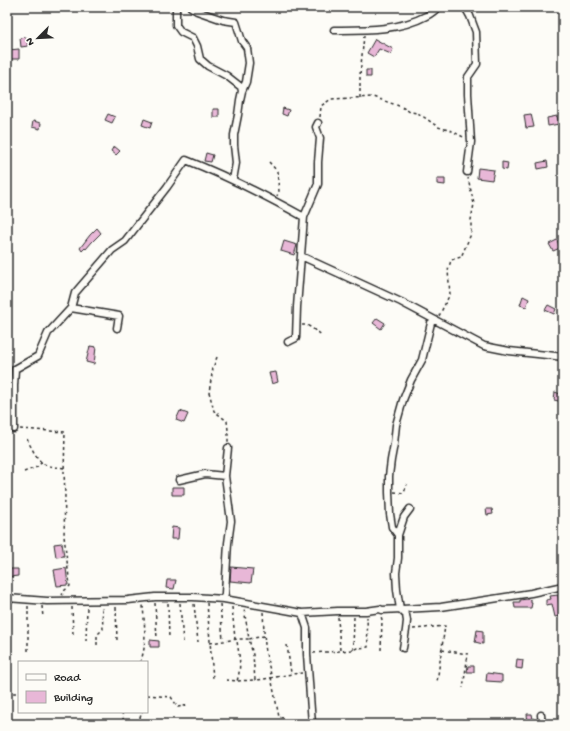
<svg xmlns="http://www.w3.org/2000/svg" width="570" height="731" font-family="'Gochi Hand',sans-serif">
	<rect width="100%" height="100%" fill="#fdfcf7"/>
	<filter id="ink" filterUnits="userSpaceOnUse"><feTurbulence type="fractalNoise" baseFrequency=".025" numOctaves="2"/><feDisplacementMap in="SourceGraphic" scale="8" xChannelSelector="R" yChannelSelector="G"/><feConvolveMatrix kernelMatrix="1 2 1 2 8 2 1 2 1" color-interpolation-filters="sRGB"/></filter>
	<g filter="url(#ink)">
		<path fill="#e8b7d7" stroke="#2b2b2b" d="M26 37 28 46 21 47 20 38Z
			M375 39 393 49 391 54 379 49 374 57 367 53Z
			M19 49V59H9V50Z
			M366 70H371V77H366Z
			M283 108 289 110 287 116 282 114Z
			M213 109H219V117H213Z
			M108 114 115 117 112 123 105 120Z
			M531 114 534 127 526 128 524 115Z
			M557 116 559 124 548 126 547 118Z
			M144 119 152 122 150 128 142 125Z
			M33 121 41 123 40 129 32 127Z
			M114 146 120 151 116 155 111 151Z
			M206 153 213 155 211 162 204 161Z
			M547 161 548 167 538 169 537 163Z
			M502 162 508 163 507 170 502 169Z
			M478 168 494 170 492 180 477 178Z
			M437 179H445V185L437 184Z
			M97 228 101 233 92 242 86 249 85 248 82 251 80 248 90 235Z
			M557 240 560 248 553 251 549 244Z
			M284 241 297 245 294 255 281 251Z
			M523 296 529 299 526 307 520 305Z
			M548 305 556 309 554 314 545 310Z
			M377 318 385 323 381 329 373 323Z
			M90 346 96 347 94 364 86 362Z
			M276 372 278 382 272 384 269 373Z
			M555 392 563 395V402L554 400Z
			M180 411 188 414 184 423 176 420Z
			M172 487H184V495H172Z
			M486 509H492L493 514 487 515Z
			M172 527 179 528 178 539H171Z
			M62 543 64 556 56 557 54 544Z
			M231 567 253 569 251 583 230 581Z
			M66 568 68 585 57 586 54 570Z
			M10 569H18V576L10 577Z
			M167 580H176L174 589 166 588Z
			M558 595 560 607H562L563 615 555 617 552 604 546 605V600L551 599 550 596Z
			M527 599 531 600V603H532L531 608H515L514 602H520V600Z
			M477 630 483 631V644L475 642Z
			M150 640 159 641V647H150Z
			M517 659 523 660 522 669 516 668Z
			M468 666H474V672H467Z
			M487 673 502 675V682L486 681Z
			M527 714H532L534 724H528Z"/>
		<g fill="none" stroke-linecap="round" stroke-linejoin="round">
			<defs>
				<path id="street" d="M176 7V25L181 32 193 38 197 46 200 59 208 66 227 76 241 87 242 91 240 100 238 115 234 135V145L236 163 233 180
					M191 7 197 11 223 20 236 22 242 41 247 48 249 63 246 82 242 91
					M465 7 470 16 476 32 477 64 468 77V94L471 142 467 172
					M334 30C365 30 398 31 426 16 431 14 435 10 439 7
					M304 217 318 184V162L320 138 316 127 318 123
					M301 256 401 302 484 346 509 351 547 355 563 357
					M71 308 119 316 117 328
					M14 429V386L15 369 38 356 48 333 71 308 75 293 112 250 125 241 167 187 186 160C227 176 266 196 304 217L297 307 296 338 288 342
					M179 480 205 474 225 476
					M398 535 392 527 390 514 389 492V476L391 460 394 444 396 425 403 400 411 380 422 360 432 319
					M7 598 47 601 128 600 155 597H193L224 599 302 613 338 611H366L380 609 382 610 441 607 531 593 563 586
					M224 599 225 593 228 543 231 521 225 476 228 448
					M302 613 307 628V654L312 724
					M403 648 406 630 407 621 406 615 400 609 397 590 396 573 398 558V535L404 517 410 509
					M541 715 542 724"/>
			</defs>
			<use href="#street" stroke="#2b2b2b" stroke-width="9"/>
			<path stroke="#2b2b2b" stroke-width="1.5" stroke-dasharray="3 3" stroke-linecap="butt" d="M360 98V75L364 36
				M320 117 321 106 331 99 373 97 402 107 410 112 418 113 438 127 452 131 465 138
				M269 162 277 171 279 191 277 196
				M439 316 450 294 448 271 451 260 461 257 471 234V220L474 204 468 178
				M302 325H307L322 335
				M217 357 213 368 209 392 214 411 227 421 228 430V443
				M20 429 65 432 64 472 65 494 64 536 70 586 65 590 62 595
				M27 439C31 447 37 460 44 464 50 467 57 467 64 468
				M24 472 37 467 42 462
				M394 492 404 493 407 484
				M155 603 157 639
				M168 603 169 639
				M180 603 183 643
				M207 603 213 679
				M194 604 198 642
				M220 604 223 640
				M28 606V654
				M42 606 43 618
				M72 607 73 635
				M116 607 117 641
				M232 607 235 639 237 641C239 656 242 665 237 681
				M263 612C264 628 264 643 267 658 268 665 271 671 271 677L279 717 285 718
				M338 617 340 651
				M413 629 445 626 437 682
				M264 636 249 639 253 655 255 680C271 679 286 674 302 673
				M86 641 87 607
				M210 643 238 639H249L244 609
				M97 645V635L103 629 102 607
				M287 645 291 673
				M353 650 354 616
				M381 650 382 620 381 616
				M442 650 468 654 463 688
				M313 653 353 650 357 648 368 647 367 617
				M140 662C148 645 144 623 143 605
				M226 680 237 681 255 680
				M7 693H19
				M147 695 171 697 178 707 189 705
				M122 712 124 724
				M138 724 142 712"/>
			<use href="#street" stroke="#fdfcf7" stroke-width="6"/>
		</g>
	</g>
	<rect width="570" height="731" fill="none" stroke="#fdfcf7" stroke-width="24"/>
	<rect x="12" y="12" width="546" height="707" fill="none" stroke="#2b2b2b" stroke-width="1.5" filter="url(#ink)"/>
	<rect x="18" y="661" width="130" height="52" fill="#fdfcf7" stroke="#a9a8a5"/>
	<rect x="26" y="674" width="20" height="6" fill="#fdfcf7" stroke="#a9a8a5"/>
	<text x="54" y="681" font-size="12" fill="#2b2b2b">Road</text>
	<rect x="26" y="691" width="20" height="12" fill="#e8b7d7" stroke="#a9a8a5"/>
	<text x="54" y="701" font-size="12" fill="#2b2b2b">Building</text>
	<g transform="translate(38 38) rotate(246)" stroke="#fdfcf7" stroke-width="3" paint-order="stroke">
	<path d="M0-3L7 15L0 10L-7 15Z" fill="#2b2b2b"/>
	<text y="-6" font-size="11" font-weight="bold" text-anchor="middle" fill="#2b2b2b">N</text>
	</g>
</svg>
